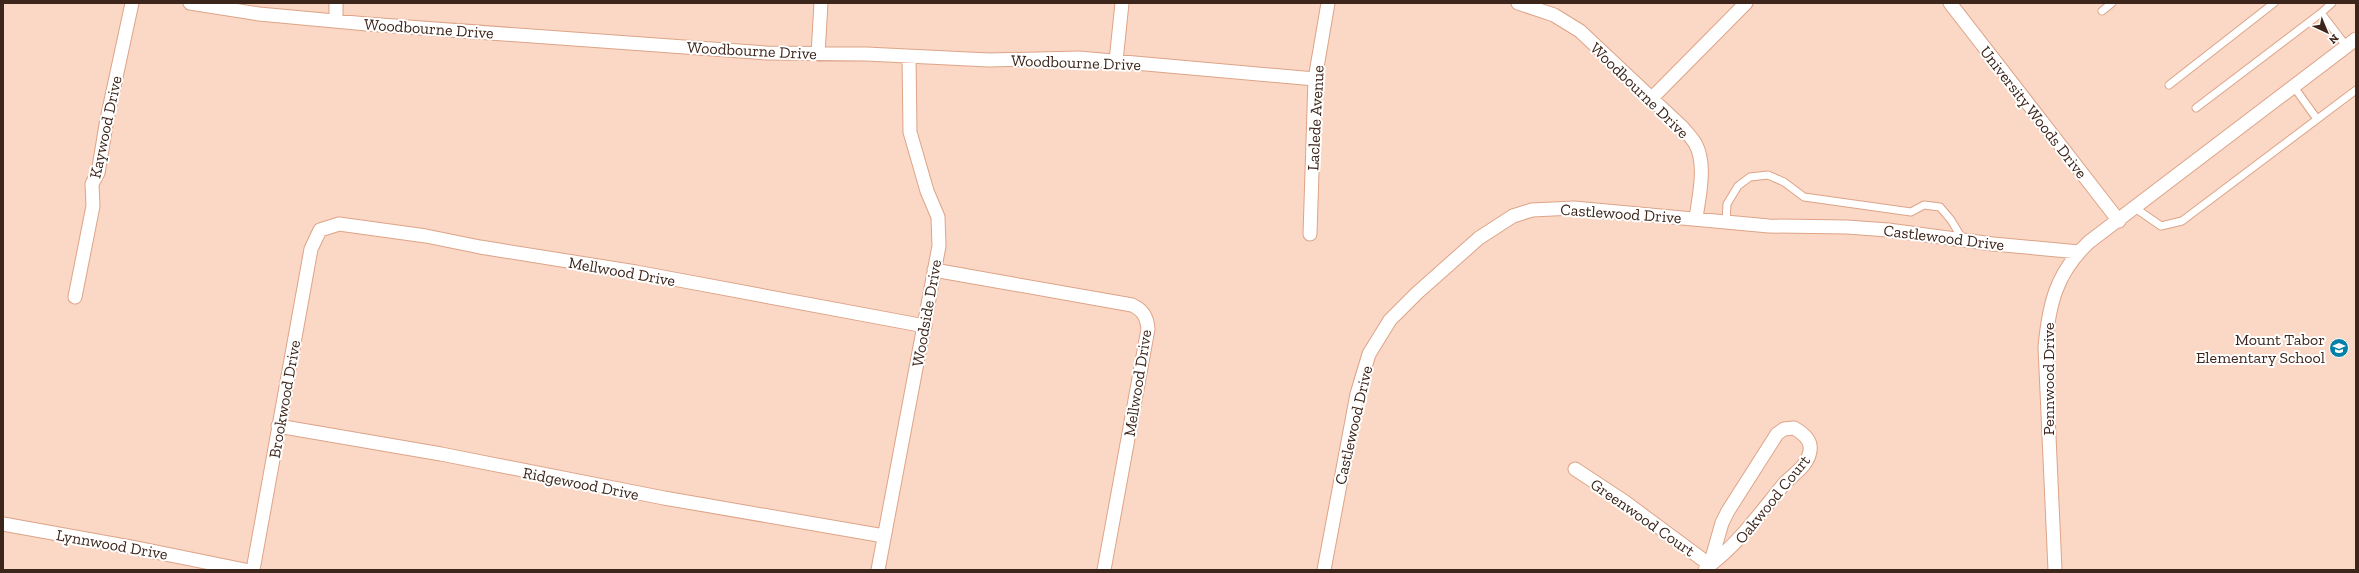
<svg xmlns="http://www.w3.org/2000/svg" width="2359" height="573" font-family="'Zilla Slab',serif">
	<rect width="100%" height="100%" fill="#fbd7c5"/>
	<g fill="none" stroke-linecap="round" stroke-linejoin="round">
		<defs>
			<path id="lane" d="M2102 11 2112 3
				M2321 13 2332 3
				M2169 85 2274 3
				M2294 87 2317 119
				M2196 108 2321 13 2347 47
				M2135 208 2161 226 2182 221 2356 90
				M1726 221 1727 204 1738 186 1750 177 1768 175 1784 182 1804 197 1911 212 1924 205 1940 207 1951 220 1963 240"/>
			<path id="street" d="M190 3 259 14 367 24 766 53 866 54 989 60 1079 58 1315 79
				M1518 3 1554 15 1580 31 1683 128C1687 133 1691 137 1695 143 1707 164 1699 196 1696 218
				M1950 3 2119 221
				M336 21V3
				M818 54 821 3
				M1116 61 1122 3
				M1652 98 1746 3
				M1310 234 1315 79 1328 3
				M934 270 1132 305C1143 310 1147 317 1148 329L1104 570
				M75 297 93 206 92 184 98 173 107 119 132 3
				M278 426 441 454 664 498 884 536
				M1794 428C1803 433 1812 440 1810 451 1808 466 1793 474 1784 484 1760 513 1740 542 1710 565L1722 523 1728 511 1777 434 1784 429Z
				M1575 469 1625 502 1710 565 1705 570
				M3 524 136 548 245 570
				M253 570 311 249 320 230 339 224 426 236 480 247 636 272 925 326
				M878 570 939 246 938 217 927 191 910 132 909 57
				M1324 570 1357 394 1369 354 1390 320 1417 293 1479 238 1513 216 1532 210 1574 208 1769 226 1847 227 1888 230 1993 244 2079 252
				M2055 570 2045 347C2049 304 2056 273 2089 242L2356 39"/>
		</defs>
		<use href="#lane" stroke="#dda488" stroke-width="9"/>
		<use href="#street" stroke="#dda488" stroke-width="15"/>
		<use href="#lane" stroke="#fff" stroke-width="7"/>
		<use href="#street" stroke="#fff" stroke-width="13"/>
	</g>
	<defs>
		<symbol id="school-disc" viewBox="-11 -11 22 22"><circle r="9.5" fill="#0380a6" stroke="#fff"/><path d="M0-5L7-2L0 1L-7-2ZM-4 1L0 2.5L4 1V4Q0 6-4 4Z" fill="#fff"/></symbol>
	</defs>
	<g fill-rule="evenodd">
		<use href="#school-disc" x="2328" y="337" width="22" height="22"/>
	</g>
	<g text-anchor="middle" stroke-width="4" stroke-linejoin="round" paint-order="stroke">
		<g font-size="16" fill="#3c251a" stroke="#fff">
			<text transform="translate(429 28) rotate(4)" y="6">Woodbourne Drive</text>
			<text transform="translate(752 50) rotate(3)" y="6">Woodbourne Drive</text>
			<text transform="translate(1076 62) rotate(2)" y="6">Woodbourne Drive</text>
			<text transform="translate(1640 90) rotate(44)" y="6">Woodbourne Drive</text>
			<text transform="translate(2034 112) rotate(52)" y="6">University Woods Drive</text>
			<text transform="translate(1315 118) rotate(-87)" y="6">Laclede Avenue</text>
			<text transform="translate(105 127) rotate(-78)" y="6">Kaywood Drive</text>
			<text transform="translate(1621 213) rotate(4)" y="6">Castlewood Drive</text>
			<text transform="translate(1944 237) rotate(7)" y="6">Castlewood Drive</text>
			<text transform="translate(622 271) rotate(10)" y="6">Mellwood Drive</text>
			<text transform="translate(926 313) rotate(-80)" y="6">Woodside Drive</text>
			<text transform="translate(2048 379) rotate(-90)" y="6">Pennwood Drive</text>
			<text transform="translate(1137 383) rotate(-81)" y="6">Mellwood Drive</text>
			<text transform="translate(284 399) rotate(-80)" y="6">Brookwood Drive</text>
			<text transform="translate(1353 425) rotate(-77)" y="6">Castlewood Drive</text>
			<text transform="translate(581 483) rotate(11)" y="6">Ridgewood Drive</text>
			<text transform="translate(1772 499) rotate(-51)" y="6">Oakwood Court</text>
			<text transform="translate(1643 517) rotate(35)" y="6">Greenwood Court</text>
			<text transform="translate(112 544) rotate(10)" y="6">Lynnwood Drive</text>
		</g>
		<g font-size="16" fill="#3c251a" stroke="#fff" text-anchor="end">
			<text x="2325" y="345">Mount Tabor<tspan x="2325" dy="18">Elementary School</tspan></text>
		</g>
	</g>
	<rect width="2359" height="573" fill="none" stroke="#3c251a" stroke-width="8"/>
	<g transform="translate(2327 32) rotate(136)" stroke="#ffffff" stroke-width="3" paint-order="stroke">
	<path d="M0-3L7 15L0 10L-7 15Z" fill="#3c251a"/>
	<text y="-6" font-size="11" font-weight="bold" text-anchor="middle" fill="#3c251a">N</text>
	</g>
</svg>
